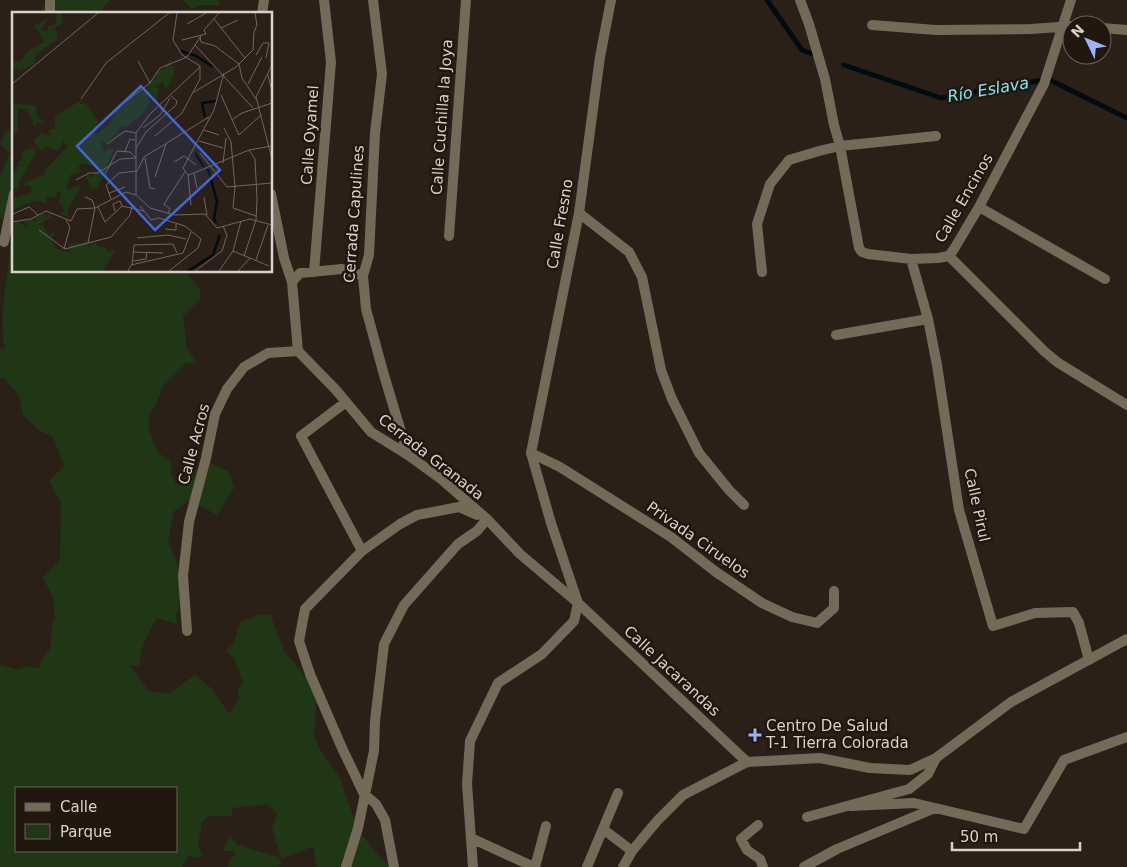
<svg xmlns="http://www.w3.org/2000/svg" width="1127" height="867" font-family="'DejaVu Sans',sans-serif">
	<rect width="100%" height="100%" fill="#2b2018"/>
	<path fill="#203716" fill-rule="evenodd" d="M57 0H110L102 9 103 14H41L42 7Z
		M183 0H218L220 5H202L191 9Z
		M6 130 14 135V271H186L200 290V299L183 316 187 349 197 363H186L163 386 157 402 150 413 148 427 157 451 171 463V474L176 484 208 462 229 472 234 488 217 515 190 500 174 511 168 541 177 564 183 590 178 601 179 607 176 615 177 624 157 618C149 632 139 649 140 665L130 666 149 691 168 694 195 675 211 688 229 714 239 699 238 688 243 683 235 659 226 651 234 643 240 622 259 615 270 614 284 651 317 691 314 735 320 750 340 778 358 830 377 854 391 867H318L315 864 314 848H309L281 859 272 828 277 813 267 804 232 808V816H208L202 822 198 844 202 856 196 858 188 855 182 867H0V665L18 670 29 666 39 669 43 657 50 649 52 625 55 616 53 597 43 578 60 560 61 503 49 481 64 466 53 437 39 430 23 415 19 396 5 378H0V348L5 349C0 328 3 299 7 276 9 262 10 248 12 234L0 216V177L10 153 0 144ZM16 788H176V851H16Z
		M229 836 238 845H244L247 848 279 857 282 865 278 867H228V862L236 854 233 851H224Z"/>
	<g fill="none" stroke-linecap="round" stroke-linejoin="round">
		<path stroke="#000c0f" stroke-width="5" d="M767 0 802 50 813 54
			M844 65 941 98 1048 79 1127 118"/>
		<path stroke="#746a58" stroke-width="10" d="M50 0V14
			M373 0 382 74 375 133 369 255 363 276 366 309 384 375 408 455
			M800 0 809 24 825 79 834 125 840 146 859 248 862 252 868 254 911 259 938 258 949 256 954 249 979 207 1044 84 1071 0
			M262 14 264 0
			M872 25 936 30 1031 29 1072 26
			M1102 28 1127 30
			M271 194 284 258 292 282 298 351
			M979 207 1105 279
			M579 213 629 252 642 277 661 370 672 399 699 453 729 490 744 505
			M449 236 466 0
			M4 242 14 194
			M949 256 1044 351 1057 362 1127 405
			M911 259 928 319 937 365 959 510 993 626 1035 613 1073 612 1079 623 1089 660
			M314 272 331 62 324 0
			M762 272 757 224 770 184 789 160 819 151 840 146 936 136
			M292 282 300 273 342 269 363 276
			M836 335 928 319
			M298 351 336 390 371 432 408 455 441 479 487 519 520 554 578 603 574 621 542 654 498 683 470 741 467 784 473 867
			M346 402 301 436 362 551
			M531 453 560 467 671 537 716 572 762 603 792 617 817 623 834 608V591
			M187 631 183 576 189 522 206 458 215 414 227 389 244 367 268 353 298 351
			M851 806 914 803 1024 829 1064 760 1127 737
			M807 817 909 789 928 774 936 758
			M758 825 741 839 747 850 760 859 763 867
			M603 829 632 851
			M471 838 534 867
			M346 867 358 828 374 751 375 721 384 644 404 605 458 544 477 531 487 519
			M394 867 385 820 376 804 364 794 342 748 310 674 299 641 305 609 362 551 400 524 417 515 459 507 477 515
			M535 867 546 826
			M587 867 618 793
			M623 867 632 851 657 821 683 795 747 762
			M804 867 837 849 935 808"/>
		<path stroke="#746a58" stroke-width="10" d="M611 0 600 57 579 213 531 453 551 523 578 603 747 762 820 758 870 768 910 770 936 758 1011 702 1127 639"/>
	</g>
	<path fill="#9db4fd" stroke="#21170f" stroke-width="2" d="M752.5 727.5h5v5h5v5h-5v5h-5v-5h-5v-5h5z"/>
	<g text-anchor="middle" stroke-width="5" stroke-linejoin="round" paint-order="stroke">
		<g font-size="15" fill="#d8d1cc" stroke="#21170f">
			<text transform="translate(442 117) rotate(-86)" y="5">Calle Cuchilla la Joya</text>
			<text transform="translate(310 135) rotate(-86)" y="5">Calle Oyamel</text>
			<text transform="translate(964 198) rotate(-60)" y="5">Calle Encinos</text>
			<text transform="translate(354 214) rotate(-86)" y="5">Cerrada Capulines</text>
			<text transform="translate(560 224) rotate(-80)" y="5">Calle Fresno</text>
			<text transform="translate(194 444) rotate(-75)" y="5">Calle Acros</text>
			<text transform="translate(431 457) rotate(38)" y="5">Cerrada Granada</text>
			<text transform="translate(977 505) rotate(78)" y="5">Calle Pirul</text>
			<text transform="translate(698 540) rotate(35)" y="5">Privada Ciruelos</text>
			<text transform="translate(672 671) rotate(43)" y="5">Calle Jacarandas</text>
		</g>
		<g font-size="15" fill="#d8d1cc" stroke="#21170f" text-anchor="start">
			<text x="766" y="731">Centro De Salud<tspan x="766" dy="17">T-1 Tierra Colorada</tspan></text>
		</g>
		<g font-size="16" font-style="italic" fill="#81e6f4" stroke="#21170f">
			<text transform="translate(988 89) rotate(-10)" y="6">Río Eslava</text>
		</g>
	</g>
	<g transform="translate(12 12)">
		<rect width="260" height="260" fill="#2b2018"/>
		<path d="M45 1H49L51 11 43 15 46 26 24 43 22 52 7 59 5 56 0 58V49H9L17 38 33 30 22 14 36 6 28 18 36 20V14L43 12ZM157 48 161 49 156 53 161 54 162 63 154 78 151 70 141 75 147 76 144 91 140 82 135 83 138 89 133 99 116 114 108 115 106 120 109 125 103 122 95 131 89 130 92 141 96 136 102 137 86 175 80 177 74 165 75 161 79 166 87 156 69 151 66 156 70 160 59 162 54 178 70 172 55 199 58 205 50 203 52 196 47 190 49 181 45 179 44 184 34 186 35 192 25 188 3 197 0 203V187L20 180 18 174 12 173 13 170 33 163 34 157 55 135 51 129 47 139 35 135 29 139 21 129 29 121 39 124 37 118 43 116V104L70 88 68 92 73 91 86 109 84 116 79 118 84 123 99 111 101 101 98 97 104 98 120 83 122 88 125 79 135 78 138 67 144 68 143 60 152 57ZM4 92 24 94 25 105 33 111 26 110 22 114 18 102 13 97H6V120L0 122V94ZM22 136 23 142 6 172 8 177 0 176V156V160H5L4 154 9 155 6 151 10 146V139ZM37 201 40 205 27 213H31L37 224 44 218 41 225 38 226 43 236 59 241 57 231H72L75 225 76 235 83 230 86 234 95 236 96 241 100 237 103 239 91 259H0V223L3 220 0 211 7 210 18 217 12 210 19 207 23 210 25 205 32 202 34 206Z" fill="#203716"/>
		<path fill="none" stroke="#000c0f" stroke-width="2.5" d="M169 39 184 44 201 55M193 105 190 91 204 89M183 141 192 155M196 157 205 189 202 206 204 211M176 259 201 243 208 223"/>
		<path fill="none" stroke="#706760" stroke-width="1" d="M202 7 233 46M175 12 194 1M209 16 226 8M188 25 189 30 203 34 227 52 230 66 244 87M170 28 194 22 192 18 207 1M183 33 241 96M244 43 251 31H257L254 46M126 49 138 71 148 56 175 45 189 24M260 53 244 85 260 147M212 61 202 98 171 156 176 163 182 161 237 138 260 134M256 63 260 80M0 72 86 1M236 72 250 45M182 80 224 55 241 38 242 20 245 13 243 1M209 83 227 123 249 103M69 87 94 51 157 1M112 91 138 71M220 108 230 101 260 91M131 116 148 103 158 86M212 116 219 130 223 175 221 196 244 204M192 118 207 123M124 121 138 102 188 55M124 121V183M143 124 170 101 188 67V54L170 43 161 28 165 1M187 129 211 136M95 132 113 119 124 121M124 136 134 120 164 93 165 89 159 84M113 139 118 127 123 128M188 141 215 175 260 171M133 146 138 176 143 177M162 150 172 144 184 153M211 151 214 126M125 159 132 145 197 105M182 161 185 176M176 163 179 193M92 164 105 139 118 140 124 146M143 165 154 132M64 168 77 161H86L108 147 124 146M97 181 113 175M73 185 80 188 83 196 76 231M192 185 195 203M99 187 94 173 107 161 125 159M128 194 139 208 147 206 173 214 189 227 186 236 157 259M86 195 93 210 110 194 132 199M103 199 101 192 108 189 110 194M156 201 158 197 152 192 173 160M1 202 17 195 26 203M0 210 19 207 34 199 59 209 65 197 83 196 114 180 124 183 138 196 162 203 193 202 205 216 238 207 260 213M153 217 164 218V212M27 218 53 237 99 225 118 203 120 194M125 226 156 223 174 227M52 237 58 215 54 208M221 239 257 254M121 240 151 241M171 241 179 220M232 244 244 208 245 187 243 147 237 138M244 248 256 213M121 249 134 247 135 240M120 253 122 233 161 232 165 241M116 259 119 253 171 241M183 259 210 239 215 223 211 214M207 259 221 239 229 209M226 259 238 246"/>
		<path fill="#4268d6" fill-opacity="0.15" stroke="#4268d6" stroke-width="2.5" d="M129 74 208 158 143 218 65 134Z"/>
		<rect width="260" height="260" fill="none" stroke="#d8d1cc" stroke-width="2.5"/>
	</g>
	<rect x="15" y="787" width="162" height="65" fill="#21170f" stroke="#6a615b"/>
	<rect x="25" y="803" width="25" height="8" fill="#746a58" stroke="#6a615b"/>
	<text x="60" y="812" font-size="15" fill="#d8d1cc">Calle</text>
	<rect x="25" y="824" width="25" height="15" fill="#203716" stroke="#6a615b"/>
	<text x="60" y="837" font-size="15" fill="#d8d1cc">Parque</text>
	<g transform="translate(1087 40) rotate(313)"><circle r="24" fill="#21170f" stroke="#6a615b"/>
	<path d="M0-4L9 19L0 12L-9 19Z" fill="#9db4fd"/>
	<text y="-8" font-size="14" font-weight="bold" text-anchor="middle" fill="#d8d1cc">N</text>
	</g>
	<path d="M952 842v8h128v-8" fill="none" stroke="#d8d1cc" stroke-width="2.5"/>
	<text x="960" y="842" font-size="15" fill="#d8d1cc" stroke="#21170f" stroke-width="4" paint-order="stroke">50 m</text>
</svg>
